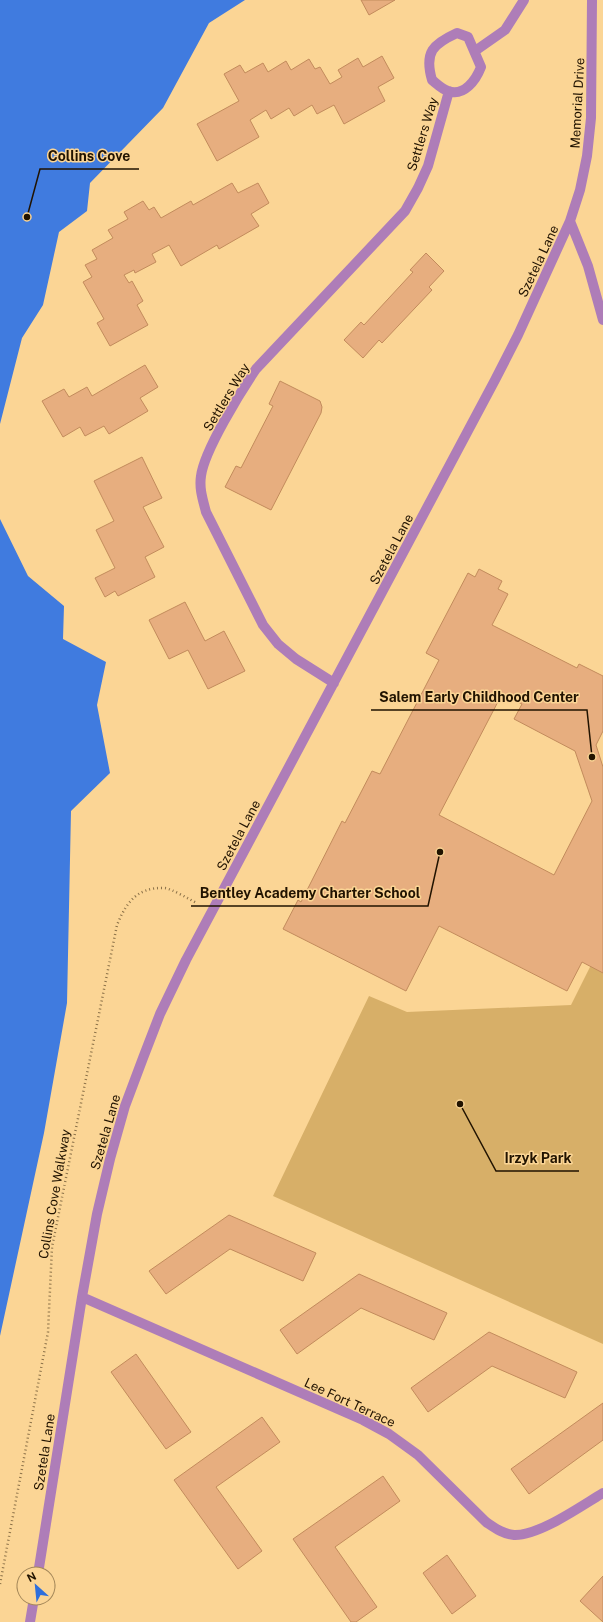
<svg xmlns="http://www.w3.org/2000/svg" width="603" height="1622" font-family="'Public Sans',sans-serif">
	<rect width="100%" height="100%" fill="#fbd595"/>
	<path fill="#d7af68" d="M591 965 603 971V1344L273 1196 369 996 407 1012 571 1005Z"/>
	<path fill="#407bdf" d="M0 0H245L209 23 163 108 90 183 87 211 59 232 43 305 22 338 0 424Z
		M0 519 28 576 64 606 63 639 106 662 97 705 110 773 71 811 67 1003 44 1133 0 1336Z"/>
	<path fill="#e7ae7f" stroke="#c28b5c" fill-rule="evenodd" d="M361 0H395L369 15Z
		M382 56 394 78 378 87 385 101 344 124 334 105 317 114 312 105 294 116 289 108 271 119 266 110 250 120 259 137 217 161 197 124 239 101 224 74 240 65 245 73 263 63 268 72 286 61 291 70 309 59 315 69 320 67 330 84 342 77 338 70 358 58 363 67Z
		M232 183 238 193 258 183 269 203 251 214 259 226 219 249 217 245 181 266 169 245 152 254 156 262 135 273 134 270 124 275 129 283 132 281 143 301 137 305 148 325 110 346 97 323 104 319 83 282 92 277 85 265 97 259 92 250 113 238 108 230 128 219 124 212 143 201 149 210 154 207 161 218 191 201 193 205Z
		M426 253 444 271 429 287 432 290 382 343 379 340 363 358 344 340 361 322 364 325 413 272 410 270Z
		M145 365 158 387 140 398 148 411 109 434 104 426 85 436 80 427 63 437 42 401 64 389 69 397 87 387 92 396Z
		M280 381 320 401 322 407 321 413 271 510 225 487 236 466 241 468 273 406 269 404Z
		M142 457 162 498 143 507 164 547 145 557 155 577 118 596 115 591 105 597 95 578 115 568 96 530 114 521 94 481Z
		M479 569 502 581 498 589 508 594 492 625 577 668 579 664 603 676V731L596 745 603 767V973L582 962 567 991 439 926 406 991 283 929 298 900 301 902 342 821 345 823 372 771 380 774 439 660 426 653 468 573 475 577ZM502 694 522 704 514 719 575 751 592 801 554 875 439 815Z
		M185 602 205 641 224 631 245 671 208 689 188 650 169 659 149 620Z
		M229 1215 316 1253 303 1281 230 1249 166 1294 149 1271Z
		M359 1274 447 1313 434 1340 361 1308 297 1354 280 1330Z
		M489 1332 577 1372 565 1398 492 1366 428 1412 411 1388Z
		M136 1354 191 1432 166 1449 111 1372Z
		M603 1403V1440L529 1494 511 1469Z
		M262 1417 280 1442 216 1487 262 1551 238 1569 174 1480Z
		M383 1476 400 1501 335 1547 377 1607 356 1622H351L293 1539Z
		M447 1555 476 1596 452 1614 423 1573Z
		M603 1576V1622L580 1601Z"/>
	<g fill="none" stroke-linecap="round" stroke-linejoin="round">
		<path stroke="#8c7249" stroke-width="2.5" stroke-dasharray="1 3" stroke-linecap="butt" d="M0 1584 48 1332 52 1247 117 925C126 903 137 887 164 888 171 888 190 900 197 903"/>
		<path stroke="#ae7db8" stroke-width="10" d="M457 33 468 37 481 67C476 80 464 97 448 91 442 89 437 84 432 80 424 52 433 44 457 33Z
			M475 51 505 30 524 0
			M570 221 588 266 603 320
			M334 683 296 659 278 644 263 625 206 512C203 500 199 489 201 476 204 451 241 391 256 369L405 211 418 188 428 166 449 91
			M82 1297 363 1420 389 1434 418 1455 486 1522C495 1528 503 1534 514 1535 539 1536 581 1506 603 1493
			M38 1574 82 1297 97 1214 110 1159 125 1106 143 1058 160 1014 186 960 495 380 518 335 570 221 580 190 587 156 591 118 592 0
			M30 1622 34 1598"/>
	</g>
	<g text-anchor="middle" stroke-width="3" stroke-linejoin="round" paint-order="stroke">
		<g font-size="13" fill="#211300" stroke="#fbd595">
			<text transform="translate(577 103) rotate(-87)" y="5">Memorial Drive</text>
			<text transform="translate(422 134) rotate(-73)" y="5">Settlers Way</text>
			<text transform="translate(538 261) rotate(-65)" y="5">Szetela Lane</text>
			<text transform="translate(226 397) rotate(-59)" y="5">Settlers Way</text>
			<text transform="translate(391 549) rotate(-62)" y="5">Szetela Lane</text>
			<text transform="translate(238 835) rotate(-62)" y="5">Szetela Lane</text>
			<text transform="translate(105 1132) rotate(-74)" y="5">Szetela Lane</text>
			<text transform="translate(54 1194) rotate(-80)" y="5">Collins Cove Walkway</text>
			<text transform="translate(350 1402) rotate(25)" y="5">Lee Fort Terrace</text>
			<text transform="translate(44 1452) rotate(-81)" y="5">Szetela Lane</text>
		</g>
	</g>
	<path fill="none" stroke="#211300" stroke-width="1.5" d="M27 217L40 169H139M592 757L587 710H371M440 852L428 906H191M460 1104L496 1171H579"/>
	<g fill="#211300" stroke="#fbd595" stroke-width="1.5">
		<circle cx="27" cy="217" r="4"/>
		<circle cx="592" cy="757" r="4"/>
		<circle cx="440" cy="852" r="4"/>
		<circle cx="460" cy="1104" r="4"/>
	</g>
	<g font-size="14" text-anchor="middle" font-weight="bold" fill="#211300" stroke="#fbd595" stroke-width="3" stroke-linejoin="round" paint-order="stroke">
		<text x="89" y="161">Collins Cove</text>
		<text x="479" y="702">Salem Early Childhood Center</text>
		<text x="310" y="898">Bentley Academy Charter School</text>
		<text x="538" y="1163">Irzyk Park</text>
	</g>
	<g transform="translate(36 1586) rotate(333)"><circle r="19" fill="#fbd595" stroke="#a48759"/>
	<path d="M0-3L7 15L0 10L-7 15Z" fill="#2e6fdc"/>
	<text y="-6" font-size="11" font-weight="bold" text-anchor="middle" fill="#211300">N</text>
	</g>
</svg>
